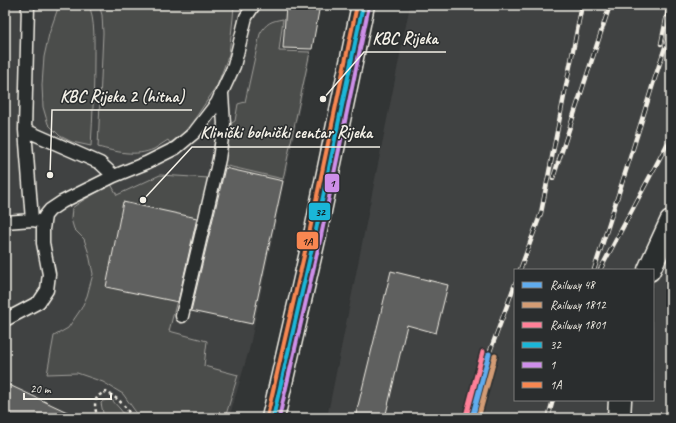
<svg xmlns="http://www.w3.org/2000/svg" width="676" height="423" font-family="Caveat,sans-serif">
	<rect width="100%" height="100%" fill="#323535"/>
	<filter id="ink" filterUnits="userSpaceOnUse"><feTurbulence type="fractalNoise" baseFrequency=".025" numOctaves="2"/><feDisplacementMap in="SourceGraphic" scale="8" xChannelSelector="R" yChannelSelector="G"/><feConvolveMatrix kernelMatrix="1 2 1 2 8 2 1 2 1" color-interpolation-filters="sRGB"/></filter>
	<g filter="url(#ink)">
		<path fill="#404242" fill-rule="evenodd" d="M5 5H320L312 49 249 350 229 418H5Z
			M410 5H671V418H327ZM515 270H653V400H515Z"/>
		<path fill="#4b4d4c" stroke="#a09f9a" d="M59 5H89C95 22 94 40 94 57 94 87 93 116 91 146L72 142 60 136 48 124 43 107 42 85 44 57 49 34Z
			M99 5H234L233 18 229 54 217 86 196 117 183 134 170 143 168 140C163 143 159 146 154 149 136 157 116 152 98 147L103 33 102 15Z
			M283 19 279 51 310 52 283 179 223 165 227 126 235 121 238 104 245 102 260 34C266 23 271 21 283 19Z
			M160 175 209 178 169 331 207 341 204 366 238 375 225 418H140L123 394 103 382 77 373 47 374 54 336 68 328 81 309 87 296 93 274 89 254 84 239 74 229 71 219 72 208 82 201 111 184 117 195Z
			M107 400H112L120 409 127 418H104L101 403 103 401Z"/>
		<path fill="#5f605f" stroke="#f4f1e8" d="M286 5H320L312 49 283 48Z
			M225 168 283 181 252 324 191 311Z
			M123 202 197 218 178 302 106 287Z
			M391 271 448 285 436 333 407 325 385 418H355Z
			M5 383 80 418H5Z"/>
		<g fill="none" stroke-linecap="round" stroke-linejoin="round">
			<defs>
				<path id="service" d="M28 5 25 130 32 220
					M25 130 100 163 114 176
					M5 222 32 220 39 221
					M182 316 219 159 224 124 222 94
					M5 320 39 302 47 290 49 274 43 243V229L45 216 50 210 62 202 114 176 146 163 176 148 194 133 217 103 222 92 234 66 246 17 254 5"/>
				<path id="minor" d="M649 270 671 222
					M619 418 620 400"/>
				<path id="primary" d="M273 418 315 235 363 5"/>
			</defs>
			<use href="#service" stroke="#f4f1e8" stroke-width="15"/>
			<use href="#minor" stroke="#f4f1e8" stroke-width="25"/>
			<use href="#primary" stroke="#f4f1e8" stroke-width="25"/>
			<path stroke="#f4f1e8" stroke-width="2.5" stroke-dasharray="3 3" stroke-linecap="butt" d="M98 418C94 407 92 396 106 392 118 398 126 406 132 418"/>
			<use href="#service" stroke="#2a2d2e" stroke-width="12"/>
			<use href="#minor" stroke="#2a2d2e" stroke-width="22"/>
			<use href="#primary" stroke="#2a2d2e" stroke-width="22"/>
			<defs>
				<path id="rail" d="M661 44 669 5
					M553 178 610 5
					M520 270 541 213 582 5
					M594 270 630 158 653 84 671 29
					M600 270 671 137
					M489 354 515 284
					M548 418 553 400"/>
			</defs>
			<use href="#rail" stroke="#f4f1e8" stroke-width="4.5"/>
			<use href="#rail" stroke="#2a2d2e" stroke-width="3" stroke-dasharray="9" stroke-linecap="butt"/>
			<defs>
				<path id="bus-1" d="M273 418 315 235 363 5"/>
				<path id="bus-2" d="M279 418 321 236 369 6"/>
				<path id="bus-3" d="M267 417 309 234 357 5"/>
			</defs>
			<use href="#bus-1" stroke="#2a2d2e" stroke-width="7"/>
			<use href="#bus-2" stroke="#2a2d2e" stroke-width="7"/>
			<use href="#bus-3" stroke="#2a2d2e" stroke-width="7"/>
			<use href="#bus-1" stroke="#1ab6d8" stroke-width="4"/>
			<use href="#bus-2" stroke="#ce8fe9" stroke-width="4"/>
			<use href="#bus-3" stroke="#f88751" stroke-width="4"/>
			<defs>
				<path id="rail-1" d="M472 418 489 354"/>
				<path id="rail-2" d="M478 418 495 356"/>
				<path id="rail-3" d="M466 416 483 352"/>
			</defs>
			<use href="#rail-1" stroke="#2a2d2e" stroke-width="8"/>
			<use href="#rail-2" stroke="#2a2d2e" stroke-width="8"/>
			<use href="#rail-3" stroke="#2a2d2e" stroke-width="8"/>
			<use href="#rail-1" stroke="#60acee" stroke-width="5"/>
			<use href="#rail-2" stroke="#d39c74" stroke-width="5"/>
			<use href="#rail-3" stroke="#ff8098" stroke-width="5"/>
		</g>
	</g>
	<path fill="none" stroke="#f4f1e8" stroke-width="1.5" d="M323 99L364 52H446M50 175L52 110H192M143 200L192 147H380"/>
	<g fill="#f4f1e8" stroke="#2a2d2e" stroke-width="1.5">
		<circle cx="323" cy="99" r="4"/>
		<circle cx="50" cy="175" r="4"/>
		<circle cx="143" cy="200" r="4"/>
	</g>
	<g font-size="17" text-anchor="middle" font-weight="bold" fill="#f4f1e8" stroke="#2a2d2e" stroke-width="3" stroke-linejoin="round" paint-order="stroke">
		<text x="405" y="44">KBC Rijeka</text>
		<text x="122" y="102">KBC Rijeka 2 (hitna)</text>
		<text x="286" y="138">Klinički bolnički centar Rijeka</text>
	</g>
	<g stroke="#2a2d2e" stroke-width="1.5">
		<rect x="324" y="173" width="16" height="20" rx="4" fill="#ce8fe9"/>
		<rect x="308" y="202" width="23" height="19" rx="4" fill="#1ab6d8"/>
		<rect x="296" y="231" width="23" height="19" rx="4" fill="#f88751"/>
	</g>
	<g font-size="11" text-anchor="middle" font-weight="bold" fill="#111">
		<text x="332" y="187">1</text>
		<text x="320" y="216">32</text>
		<text x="307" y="245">1A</text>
	</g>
	<rect width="676" height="423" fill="none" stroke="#2a2d2e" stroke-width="20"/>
	<rect x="10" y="10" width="656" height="403" fill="none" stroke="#f4f1e8" stroke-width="1.5" filter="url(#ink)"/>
	<rect x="514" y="269" width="140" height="132" fill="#2a2d2e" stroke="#7b7b78"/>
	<rect x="522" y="282" width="20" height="6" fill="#60acee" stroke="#7b7b78"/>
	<text x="550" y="289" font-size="12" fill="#f4f1e8">Railway 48</text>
	<rect x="522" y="302" width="20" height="6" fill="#d39c74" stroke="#7b7b78"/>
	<text x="550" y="309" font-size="12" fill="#f4f1e8">Railway 1812</text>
	<rect x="522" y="322" width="20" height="6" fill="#ff8098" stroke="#7b7b78"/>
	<text x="550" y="329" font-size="12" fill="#f4f1e8">Railway 1801</text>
	<rect x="522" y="342" width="20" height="6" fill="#1ab6d8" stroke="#7b7b78"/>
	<text x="550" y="349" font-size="12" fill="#f4f1e8">32</text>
	<rect x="522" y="362" width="20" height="6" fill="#ce8fe9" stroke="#7b7b78"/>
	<text x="550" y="369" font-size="12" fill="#f4f1e8">1</text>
	<rect x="522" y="382" width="20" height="6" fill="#f88751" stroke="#7b7b78"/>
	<text x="550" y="389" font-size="12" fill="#f4f1e8">1A</text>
	<path d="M24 393v6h87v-6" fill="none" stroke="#f4f1e8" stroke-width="2"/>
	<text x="30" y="393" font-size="12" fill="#f4f1e8" stroke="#2a2d2e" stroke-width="3" paint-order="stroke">20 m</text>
</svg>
